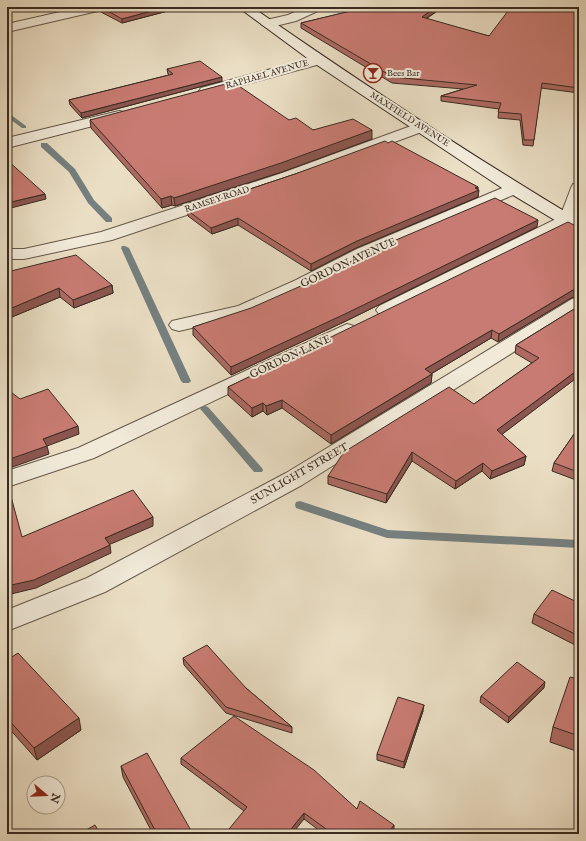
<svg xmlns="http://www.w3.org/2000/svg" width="586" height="841" font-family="'IM FELL English',serif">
	<rect width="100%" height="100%" fill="#eadec4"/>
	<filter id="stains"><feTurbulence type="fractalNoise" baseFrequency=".005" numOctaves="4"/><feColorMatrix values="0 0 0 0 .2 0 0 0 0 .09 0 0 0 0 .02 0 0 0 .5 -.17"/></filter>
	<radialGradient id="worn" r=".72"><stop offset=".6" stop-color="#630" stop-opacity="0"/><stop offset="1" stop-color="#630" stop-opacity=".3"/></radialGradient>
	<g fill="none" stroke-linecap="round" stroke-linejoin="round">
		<path fill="#758080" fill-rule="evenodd" d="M7 112 26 126V128H22L7 117Z
			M41 143H47L75 169 94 200 112 218V222H106L88 203 69 172 41 147Z
			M122 246H125L129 248 191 381 189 383H183L181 381 121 248Z
			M205 406 208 407 262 468 263 470 262 472H254L202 411 200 409 202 407Z
			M300 501 388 530 579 540V548L387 538 296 508 295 505 296 502Z"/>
		<defs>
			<path id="minor" d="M82 7H104L102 10 7 32V24Z
				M306 7H322L320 10 296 21 267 28 261 24 262 21 288 15Z
				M319 56 324 57 326 60 324 63 206 95 201 94 199 91 201 88Z
				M119 111 124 112 126 115 124 118 7 148V138Z
				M422 122 427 124 430 127 427 130 294 179 112 240 24 259H7V249H24L101 232 282 173Z
				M514 183 520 184 522 188 520 192 369 257 310 288 251 314 179 331 172 329 169 325 172 321 238 306 296 280 357 249Z
				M579 183V213L574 224 393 314 386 316 379 314 376 310 379 306 560 217 571 188 573 184Z
				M579 297V311L302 485 105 592 7 631V610L87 578 286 473 572 299Z
				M347 324 354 326 357 330 354 334 94 458 7 487V471L78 448Z"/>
			<path id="secondary" d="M238 7H252C359 81 467 153 579 220V232L573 231 508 192 314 63Z"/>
		</defs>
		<use href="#minor" stroke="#66584a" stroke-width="2"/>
		<use href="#secondary" stroke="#3a2b22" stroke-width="2"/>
		<use href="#minor" fill="#f1ead9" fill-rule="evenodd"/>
		<use href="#secondary" fill="#f1ead9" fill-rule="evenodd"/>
	</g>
	<path fill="#ac6a62" stroke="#3a2b22" d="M101 7H183L122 23 101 12Z
		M348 7H443L426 19 489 36 579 7V93L541 88 533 146 523 145 520 120 498 118 499 109 441 101V96L463 89 392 83 301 28V23L356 10 348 8Z
		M167 69 222 81 82 118 70 105 69 100 169 75 168 74Z
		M90 120H289L313 130 372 139 282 172 175 206 172 205 162 208 91 128Z
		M388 143 478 187V197L356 248 311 271 238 225 212 234 188 216 187 210Z
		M574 225H579V296L571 298 498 342 491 338 431 374H432L431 383 331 444 282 408 267 415 263 411 252 417 228 395V387Z
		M537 227 346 321 231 375 193 335V327Z
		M7 272 112 285 113 293 74 308 60 297 7 319Z
		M579 306V376L501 434 526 456 524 465 490 479 482 471 455 489 412 461 386 503 328 484V476L474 404 532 363 515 353 516 345Z
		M579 427V478H578L576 480 552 471 554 463Z
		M579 603V647L532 623 534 614Z
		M183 658 246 688 292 727V733L226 713 184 665Z
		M7 660 81 730 37 760 7 726Z
		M579 679V752L550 742 553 727Z
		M544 688 508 723 480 702 481 696Z
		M423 711 404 768 377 760V754Z
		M181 758 357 809 394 831 391 834H324L304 819 244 811 181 764Z
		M121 766 193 834H153L123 777Z"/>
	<path fill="#8c5650" stroke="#3a2b22" d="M57 7H66L58 8Z
		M166 7H183L122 23V19Z
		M436 7H443L421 22 422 17Z
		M222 77V81L82 118 81 113Z
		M372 130V139L282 172 175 206 174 198Z
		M478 187 477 191 479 190 478 197 356 248 311 271V264L357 241Z
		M45 194 46 199 7 209V203Z
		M171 196 172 205 162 208 161 199Z
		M238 218V225L212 234 211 228Z
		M538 220 537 227 346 321 231 375V367Z
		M112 285 113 293 74 308 73 300Z
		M59 288 60 297 7 319V310Z
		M579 288V296L571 298 498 342 499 334 573 290Z
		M492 330 491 338 424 378 425 369Z
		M579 369V376L496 439 497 430Z
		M432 374 431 383 331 444V435Z
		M282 400V408L267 415 266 406Z
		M263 403V411L252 417V408Z
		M78 426 79 434 47 446 49 454 7 469V460L43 439Z
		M412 452V461L386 503 387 494Z
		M526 456 524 465 490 479 492 471Z
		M483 463 482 471 455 489 456 481Z
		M579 471 578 478 576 480 578 472Z
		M153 517V526L106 546 105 538Z
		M110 545 111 553 36 588 7 595V586Z
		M545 682 544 688 508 723 509 717Z
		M424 705 423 711 404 768V762Z
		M79 718 81 730 37 760 34 748Z
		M304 813V819L292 834H287Z
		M394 825V831L391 834H387Z"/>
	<path fill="#c87b72" stroke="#3a2b22" d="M101 7H166L122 19Z
		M365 7H436L422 17 489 36 511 7H579V88L542 83 534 140H524L521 114 498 112 501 103 441 96 477 85 393 77 301 23 367 7Z
		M200 61 222 77 81 113 69 100 173 74 167 69Z
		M233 82 289 120 296 118 313 130 353 119 372 130 281 163 174 198 171 196 161 199 90 120Z
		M385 141 388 143 392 141 478 187 475 188 479 190 357 241 311 264 238 218 211 228 187 210 295 174Z
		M7 160 45 194 7 203Z
		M495 198 538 220 347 313 231 367 193 327 251 308 328 274 370 251Z
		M568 222 574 225H579V288L573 290 499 334 492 330 425 369 432 374 331 435 282 400 266 406 263 403 252 408 228 387Z
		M76 255 112 285 73 300 59 288 7 310V272Z
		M579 306V369L497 430 526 456 492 471 483 463 456 481 412 452 387 494 328 476 344 452 449 387 474 404 539 358 516 345Z
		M7 389 20 399 48 389 78 426 43 439 47 446 7 460Z
		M579 427V471L578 472 554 463Z
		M7 482 22 537 133 490 153 517 105 538 110 545 34 580 7 586Z
		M552 590 579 603V636L534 614Z
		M207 645 246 688 292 727 226 707 183 658Z
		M18 653 79 718 34 748 7 718V660Z
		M517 662 545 682 509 717 481 696Z
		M570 677 579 679V736L553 727Z
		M398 697 424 705 404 762 377 754Z
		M234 716 314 770 357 809 360 801 394 825 387 834H333L304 813 287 834H225L247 807 181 758Z
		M147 753 193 834H157L121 766Z
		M95 825 100 834H79Z"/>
	<defs>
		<symbol id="bar-ring" viewBox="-11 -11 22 22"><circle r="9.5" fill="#f1ead9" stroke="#8f2418" stroke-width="1.5"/><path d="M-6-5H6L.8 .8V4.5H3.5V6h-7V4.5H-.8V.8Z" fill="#8f2418"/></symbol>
	</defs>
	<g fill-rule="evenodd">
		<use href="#bar-ring" x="362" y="62" width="22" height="22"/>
	</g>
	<g text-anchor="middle" stroke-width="4" stroke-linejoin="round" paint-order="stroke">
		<g font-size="9" fill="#3a2b22" stroke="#f1ead9" text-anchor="start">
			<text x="387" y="76">Bees Bar</text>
		</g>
		<g font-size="9" fill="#3a2b22" stroke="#f1ead9">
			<text transform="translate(267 74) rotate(-16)" y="3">RAPHAEL AVENUE</text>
			<text transform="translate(410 119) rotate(33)" y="3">MAXFIELD AVENUE</text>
			<text transform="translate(217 199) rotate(-18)" y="3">RAMSEY ROAD</text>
		</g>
		<g font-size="11" fill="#3a2b22" stroke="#f1ead9">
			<text transform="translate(348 262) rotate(-25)" y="4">GORDON AVENUE</text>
			<text transform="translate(290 356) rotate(-25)" y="4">GORDON LANE</text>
			<text transform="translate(299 473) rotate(-30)" y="4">SUNLIGHT STREET</text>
		</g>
	</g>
	<rect width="586" height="841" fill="none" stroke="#eadec4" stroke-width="24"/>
	<rect x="8" y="8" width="570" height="825" fill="none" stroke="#3a2b22" stroke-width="2"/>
	<rect x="12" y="12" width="562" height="817" fill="none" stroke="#3a2b22"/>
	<g transform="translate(46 795) rotate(109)"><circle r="19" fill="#f1ead9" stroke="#a89e90"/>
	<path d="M0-3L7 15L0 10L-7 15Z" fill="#8f2418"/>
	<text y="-6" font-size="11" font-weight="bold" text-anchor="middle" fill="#3a2b22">N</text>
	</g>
	<rect width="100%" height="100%" filter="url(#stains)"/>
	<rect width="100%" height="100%" fill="url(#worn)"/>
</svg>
